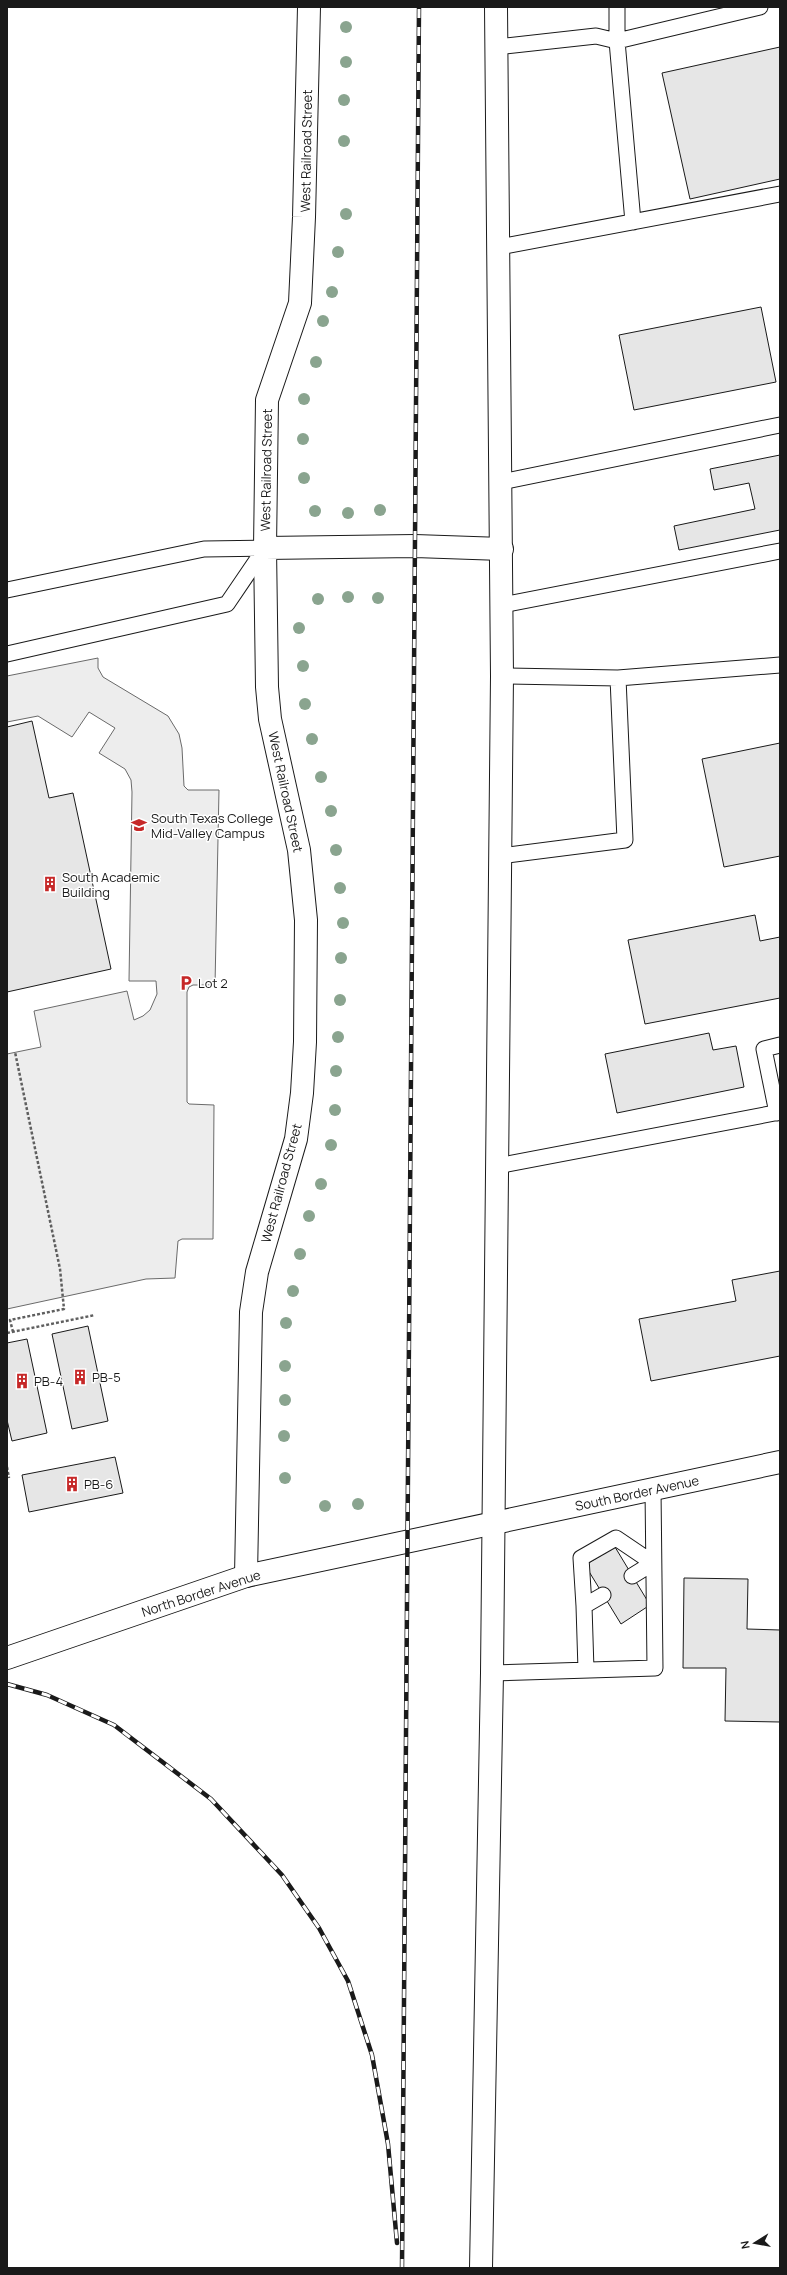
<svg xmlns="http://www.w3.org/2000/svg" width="787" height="2275" font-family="Manrope,sans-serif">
	<rect width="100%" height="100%" fill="#fff"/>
	<path fill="#ededed" stroke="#6a6a6a" d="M98 658V668L103 677 168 716 171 721 179 734 182 748 184 786 188 790H219L215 985H193L189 987 187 992V1102L189 1104 214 1105 213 1239H182L178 1241 175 1278 146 1279 7 1309V1054L41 1047 34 1011 127 991 134 1020 143 1016 150 1010 157 994 156 981H129L132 792 131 780 125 769 99 753 115 728 89 712 72 737 38 716 7 722V676Z"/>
	<path fill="#e6e6e6" stroke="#1a1a1a" d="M780 47V179L690 199 662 73Z
		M761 307 776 382 634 410 619 335Z
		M780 455V530L679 550 674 526 755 509 749 483 714 490 710 469Z
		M32 721 49 798 73 793 111 969 7 992V727Z
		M780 743V856L724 867 702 759Z
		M755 915 760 941 780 937V998L645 1024 628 940Z
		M709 1033 713 1050 736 1046 744 1087 617 1113 605 1054Z
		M780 1271V1356L651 1381 639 1319 736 1301 732 1280Z
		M88 1326 108 1421 72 1429 52 1334Z
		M27 1339 47 1433 12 1441 7 1420V1343Z
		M115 1457 123 1493 29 1512 22 1475Z
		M615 1547 650 1605 621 1624 585 1565Z
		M684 1578 748 1579 747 1629 780 1630V1722L725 1721 726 1668H683Z"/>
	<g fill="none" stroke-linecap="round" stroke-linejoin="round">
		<defs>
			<path id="lane" d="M617 7V41L760 7
				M496 47 596 36 617 41 633 222
				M499 247 780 194
				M501 482 780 425
				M7 590 204 549 265 548
				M502 605 780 551
				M7 654 227 604 265 548
				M502 676 618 678
				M500 856 625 840 618 678 780 665
				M777 1113 764 1049 780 1045
				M497 1166 780 1112
				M584 1606 581 1558 616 1538 653 1563 632 1576
				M586 1670 584 1606 603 1595
				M492 1673 655 1668 653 1489"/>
			<path id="street" d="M265 548 415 546 502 549
				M246 1576 251 1312 257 1272 296 1139 302 1093 305 1042 306 920 299 850 270 719 267 687 265 548 267 400 300 303 304 217 309 7"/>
			<path id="secondary" d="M7 1658 246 1576 780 1462"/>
			<path id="primary" d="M481 2268 492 1673 502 676 496 7"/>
		</defs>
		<use href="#lane" stroke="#1a1a1a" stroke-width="17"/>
		<use href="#street" stroke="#1a1a1a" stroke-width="24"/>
		<use href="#secondary" stroke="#1a1a1a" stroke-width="24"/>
		<use href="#primary" stroke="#1a1a1a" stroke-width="24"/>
		<path stroke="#5f5f5f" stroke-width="2.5" stroke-dasharray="3 2" stroke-linecap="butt" d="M13 1332 10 1320 64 1309 60 1269 15 1052
			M7 1333 95 1315
			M7 1467 9 1478"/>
		<use href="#lane" stroke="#fff" stroke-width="15"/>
		<use href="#street" stroke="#fff" stroke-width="22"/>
		<use href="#secondary" stroke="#fff" stroke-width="22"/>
		<use href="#primary" stroke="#fff" stroke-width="22"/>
		<defs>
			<path id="rail" d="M7 1684 47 1695 114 1725 211 1799 282 1875 319 1928 348 1981 372 2055 388 2144 397 2243
				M402 2268 419 7"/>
		</defs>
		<use href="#rail" stroke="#1a1a1a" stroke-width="4.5"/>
		<use href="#rail" stroke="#fff" stroke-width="3" stroke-dasharray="9" stroke-linecap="butt"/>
	</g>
	<g fill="#8aa48f">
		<circle cx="346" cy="27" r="6"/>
		<circle cx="346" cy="62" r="6"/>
		<circle cx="344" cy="100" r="6"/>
		<circle cx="344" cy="141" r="6"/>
		<circle cx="346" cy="214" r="6"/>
		<circle cx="338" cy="252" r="6"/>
		<circle cx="332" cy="292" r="6"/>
		<circle cx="323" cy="321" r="6"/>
		<circle cx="316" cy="362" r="6"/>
		<circle cx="304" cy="399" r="6"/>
		<circle cx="303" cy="439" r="6"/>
		<circle cx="304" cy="478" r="6"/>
		<circle cx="380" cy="510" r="6"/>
		<circle cx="315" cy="511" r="6"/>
		<circle cx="348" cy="513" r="6"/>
		<circle cx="348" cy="597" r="6"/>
		<circle cx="378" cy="598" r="6"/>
		<circle cx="318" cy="599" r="6"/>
		<circle cx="299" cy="628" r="6"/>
		<circle cx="303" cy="666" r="6"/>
		<circle cx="305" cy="704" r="6"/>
		<circle cx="312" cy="739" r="6"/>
		<circle cx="321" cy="777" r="6"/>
		<circle cx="331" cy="811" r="6"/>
		<circle cx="336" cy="850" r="6"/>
		<circle cx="340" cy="888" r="6"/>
		<circle cx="343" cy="923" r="6"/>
		<circle cx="341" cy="958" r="6"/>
		<circle cx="340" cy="1000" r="6"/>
		<circle cx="338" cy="1037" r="6"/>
		<circle cx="336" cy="1071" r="6"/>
		<circle cx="335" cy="1110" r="6"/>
		<circle cx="331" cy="1145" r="6"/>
		<circle cx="321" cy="1184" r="6"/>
		<circle cx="309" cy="1216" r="6"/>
		<circle cx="300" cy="1254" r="6"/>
		<circle cx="293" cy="1291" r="6"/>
		<circle cx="286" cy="1323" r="6"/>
		<circle cx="285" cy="1366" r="6"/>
		<circle cx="285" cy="1400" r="6"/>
		<circle cx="284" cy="1436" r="6"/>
		<circle cx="285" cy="1478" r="6"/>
		<circle cx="358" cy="1504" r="6"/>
		<circle cx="325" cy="1506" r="6"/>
	</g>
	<defs>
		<symbol id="university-bare" viewBox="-9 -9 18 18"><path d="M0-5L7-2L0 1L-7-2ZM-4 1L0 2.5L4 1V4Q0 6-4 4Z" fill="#c62828" stroke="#fff" stroke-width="2.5" paint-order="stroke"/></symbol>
		<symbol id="building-bare" viewBox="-9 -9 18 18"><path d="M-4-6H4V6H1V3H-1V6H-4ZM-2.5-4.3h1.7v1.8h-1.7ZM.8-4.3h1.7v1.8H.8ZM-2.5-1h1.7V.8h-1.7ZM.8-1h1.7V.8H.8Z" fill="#c62828" stroke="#fff" stroke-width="2.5" paint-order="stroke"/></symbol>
		<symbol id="parking-bare" viewBox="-9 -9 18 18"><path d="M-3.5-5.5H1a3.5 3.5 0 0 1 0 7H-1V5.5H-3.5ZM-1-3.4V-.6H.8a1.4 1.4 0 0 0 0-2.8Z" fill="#c62828" stroke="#fff" stroke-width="2.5" paint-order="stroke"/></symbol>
	</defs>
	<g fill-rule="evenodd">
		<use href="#university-bare" x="128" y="814" width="22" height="22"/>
		<use href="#building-bare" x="39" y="873" width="22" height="22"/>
		<use href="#parking-bare" x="175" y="972" width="22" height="22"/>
		<use href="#building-bare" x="69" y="1366" width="22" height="22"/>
		<use href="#building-bare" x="11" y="1370" width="22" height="22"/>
		<use href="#building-bare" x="61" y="1473" width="22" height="22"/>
	</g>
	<g text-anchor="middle" stroke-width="3" stroke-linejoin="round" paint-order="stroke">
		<g font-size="13" fill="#1a1a1a" stroke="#fff">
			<text transform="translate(306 151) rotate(-89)" y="5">West Railroad Street</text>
			<text transform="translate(266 470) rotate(-89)" y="5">West Railroad Street</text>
			<text transform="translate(286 792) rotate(78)" y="5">West Railroad Street</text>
			<text transform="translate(281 1183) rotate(-75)" y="5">West Railroad Street</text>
			<text transform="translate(637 1493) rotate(-12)" y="5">South Border Avenue</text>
			<text transform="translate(201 1593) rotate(-18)" y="5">North Border Avenue</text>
		</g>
		<g font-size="13" fill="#1a1a1a" stroke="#fff" text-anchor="start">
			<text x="151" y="823">South Texas College<tspan x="151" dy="15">Mid-Valley Campus</tspan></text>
			<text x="62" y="882">South Academic<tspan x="62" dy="15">Building</tspan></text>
			<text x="198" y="988">Lot 2</text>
			<text x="92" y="1382">PB-5</text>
			<text x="34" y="1386">PB-4</text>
			<text x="84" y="1489">PB-6</text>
		</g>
	</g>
	<rect width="787" height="2275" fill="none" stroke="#1a1a1a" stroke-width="16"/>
	<g transform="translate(755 2243) rotate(259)" stroke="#ffffff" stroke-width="3" paint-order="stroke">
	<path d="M0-3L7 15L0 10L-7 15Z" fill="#1a1a1a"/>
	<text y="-6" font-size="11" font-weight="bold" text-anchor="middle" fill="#1a1a1a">N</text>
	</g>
</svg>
